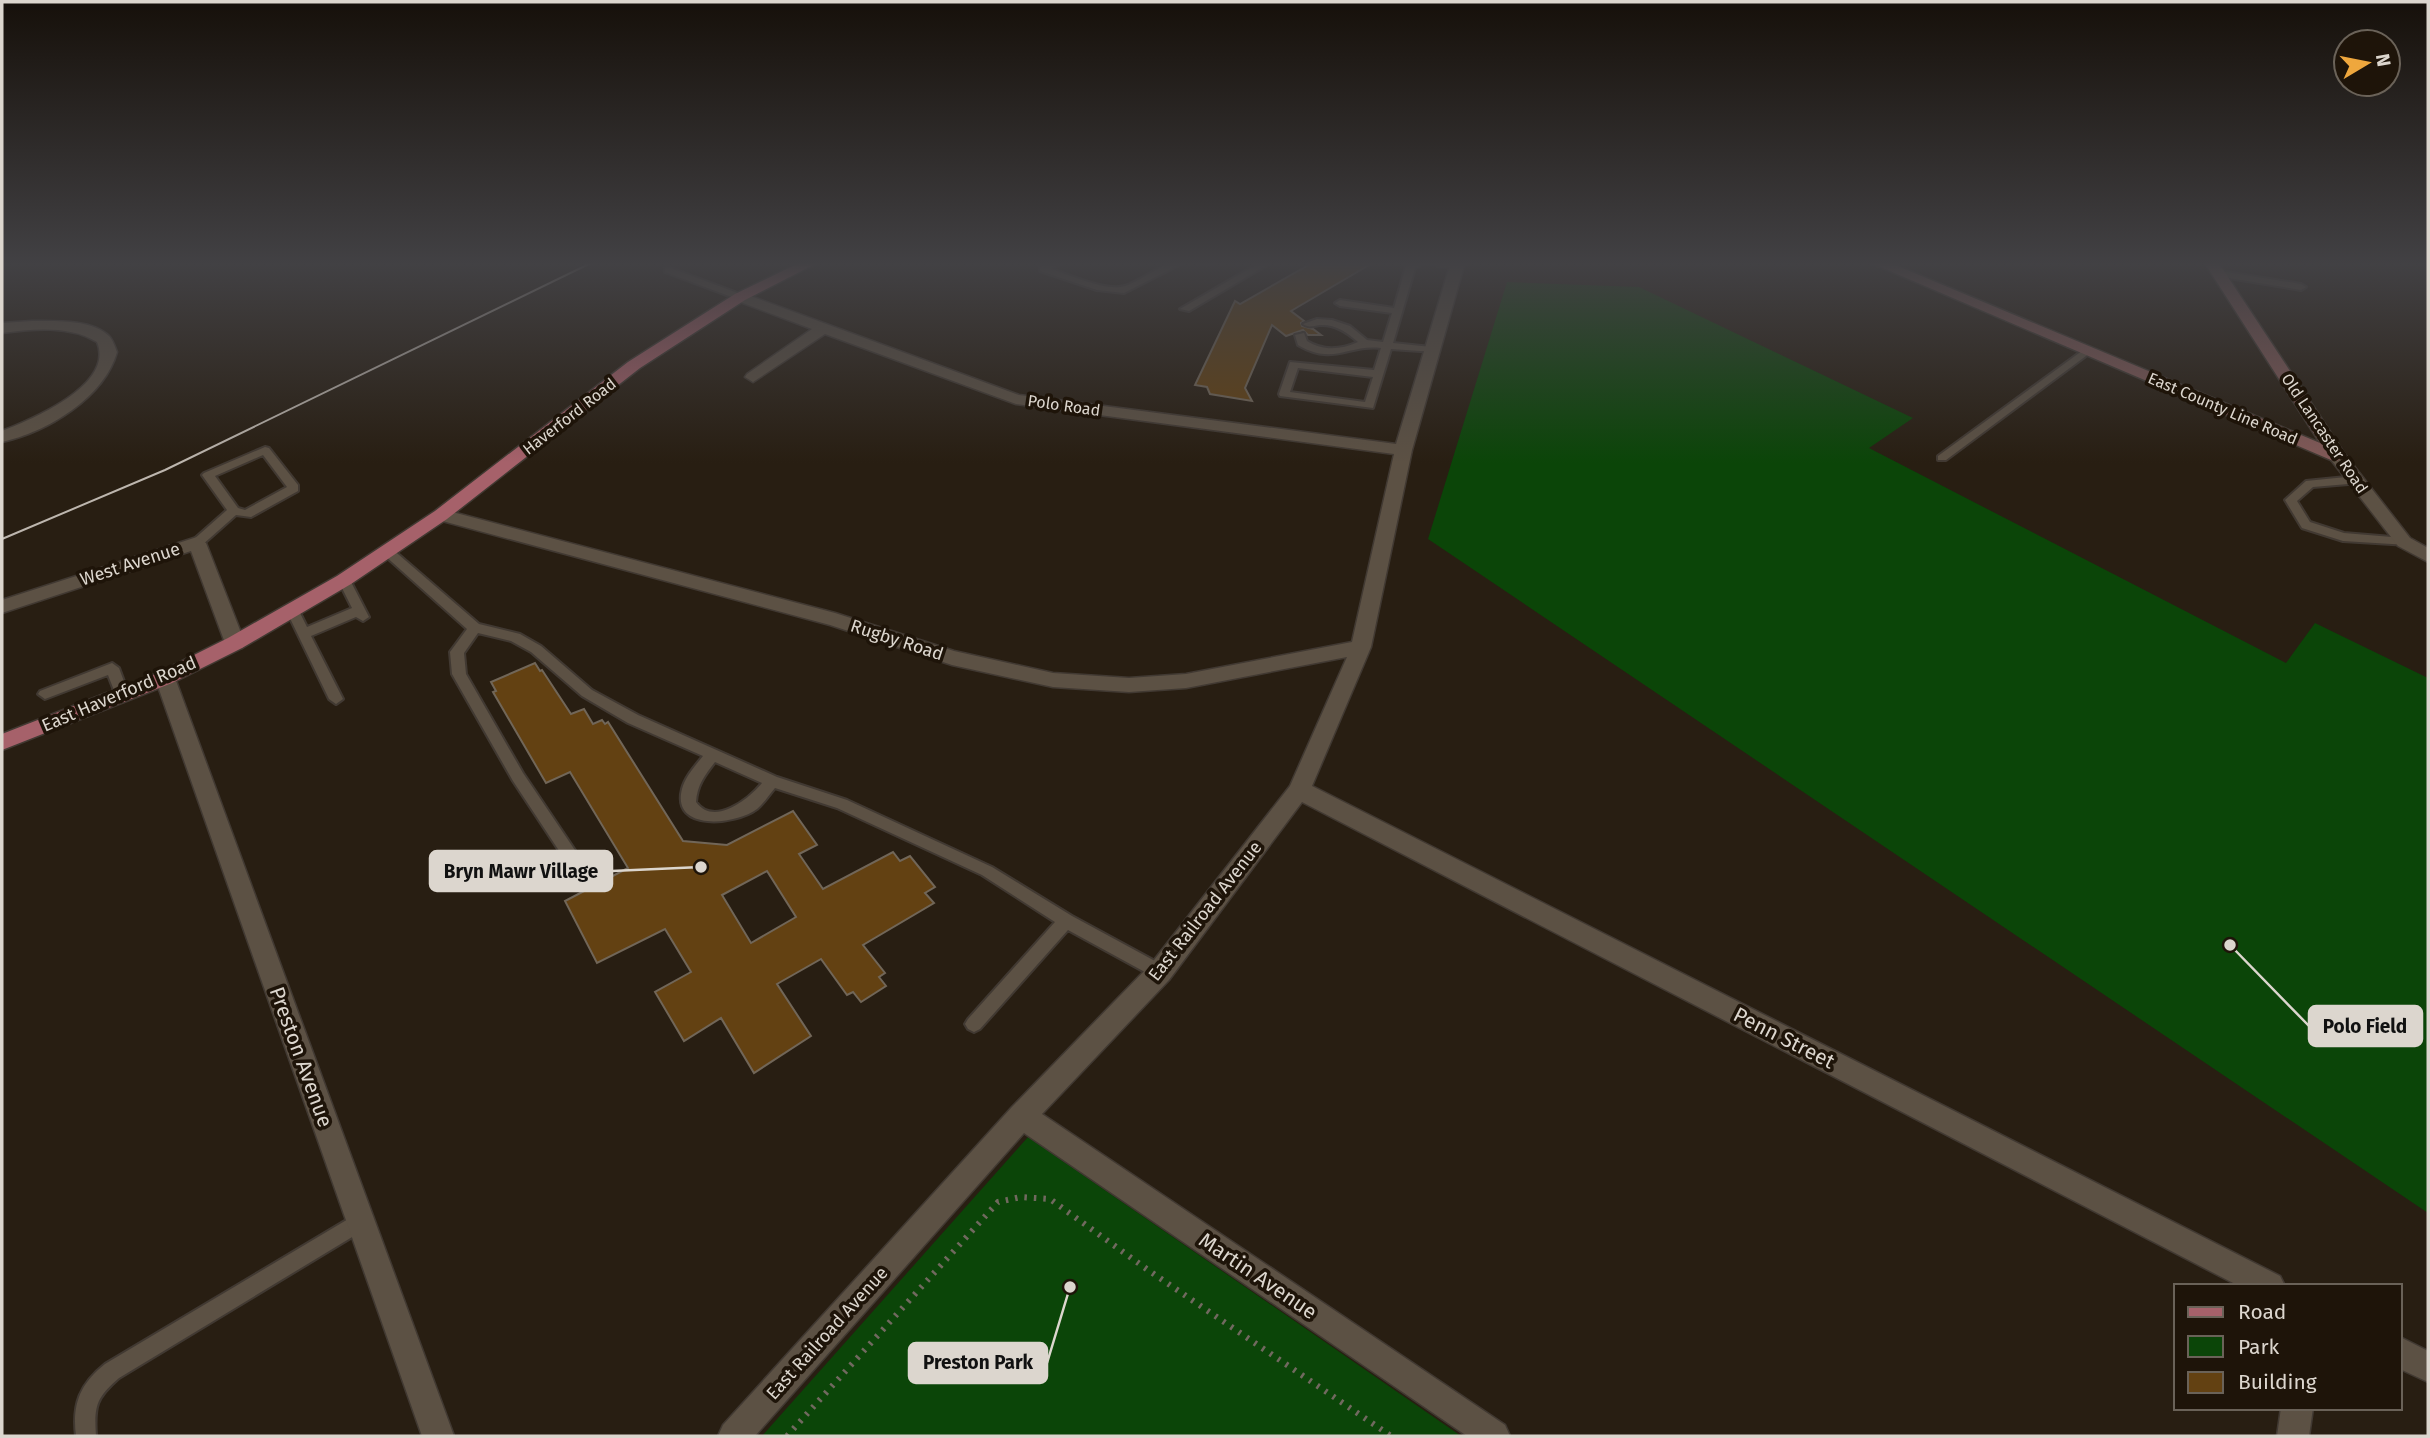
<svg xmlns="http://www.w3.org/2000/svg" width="2430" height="1438" font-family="'Fira Sans',sans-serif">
	<rect width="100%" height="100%" fill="#281e12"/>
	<path fill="#0b4508" d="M1507 282 1639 287 1913 418 1869 448 2286 663 2315 623 2428 678V1213L1428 539Z
		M1028 1137 1461 1436H762Z"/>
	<path fill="#634112" stroke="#716658" stroke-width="2" fill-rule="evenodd" d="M1314 262H1374L1291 311 1304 321 1301 323 1302 326 1313 329 1321 335H1308L1303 330 1286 336 1272 325 1245 388 1252 401 1210 394 1207 387 1195 385 1235 301 1240 304Z
		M535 663 540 671 542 670 571 714 584 709 593 724 602 720 605 724 608 722 683 841 727 845 793 811 817 845 799 854 823 889 893 852 900 861 910 856 935 887 925 893 934 903 863 945 885 973 879 977 886 986 861 1002 853 992 847 995 821 959 777 984 811 1036 754 1073 721 1018 684 1041 655 992 691 972 665 929 597 963 565 901 628 868 570 772 546 783 493 692 496 691 491 682ZM767 871 796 917 751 943 722 895Z"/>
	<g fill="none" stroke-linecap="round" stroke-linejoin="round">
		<defs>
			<path id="lane" d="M1051 262H1063L1051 269C1070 275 1107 292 1125 286 1145 279 1163 261 1185 262L1124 293 1097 290 1040 271V267Z
				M1199 262H1212L1207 265Z
				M1261 262H1272L1189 311 1180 309Z
				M1415 262H1459L1462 264C1454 269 1436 267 1428 262L1415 268 1393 343 1431 347 1435 348V352L1391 349 1373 408 1280 396 1279 394 1290 362 1374 370 1381 348C1348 344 1334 366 1298 345L1295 335 1304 333 1307 341C1323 351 1340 350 1358 342 1347 332 1335 324 1320 325 1312 326 1309 328 1303 324L1317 319 1332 320 1350 326 1367 340 1383 342 1392 313 1340 306 1335 303 1340 300 1394 308 1406 266ZM1298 368 1373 377 1365 402 1290 392Z
				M668 267 743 295 745 297 737 299 665 272V268Z
				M2220 271 2301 284 2306 287 2301 290 2217 276V272Z
				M2086 348 2090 349V353L1946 460H1938V456Z
				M265 447 269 448 298 485V491L251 517 236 515 201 546H193L191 543 193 540 227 510 202 475 204 473ZM263 455 287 487 245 510 238 508 215 476Z
				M2356 476 2362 480 2360 483 2313 487 2297 501 2310 522 2344 533 2404 538 2408 539 2410 542 2408 545 2343 541 2302 528 2285 500 2306 481Z
				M387 547 391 548 479 624 520 634 541 646 592 690 638 715 777 777 847 800 992 867 1072 916 1166 967 1168 972 1166 977 1160 979 1154 977 1068 930 980 1029 974 1032 968 1029 965 1024 968 1019 1055 922 982 875 837 808 775 788C769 795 764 803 757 809 736 825 671 832 682 789 685 777 695 766 703 756L628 723 582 696 531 652 511 641 478 633 464 653 466 674 523 773 595 880 593 884 587 886 581 884 513 781 452 674 450 652 467 629 383 554 381 551 383 548ZM715 762 762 783C749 799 714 827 696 802 697 785 705 775 715 762Z
				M344 576 350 580 369 617 363 621 356 617 311 636 343 699 336 704 329 699 286 610 292 606 297 607 307 627 352 608 338 580Z
				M112 663 119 668 129 695 127 698H117L108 675 45 699 38 694 40 691Z
				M360 1212 367 1214 369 1221 367 1228 119 1378C96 1398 94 1406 96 1436H76C72 1404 80 1384 105 1364Z"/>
			<path id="street" d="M1451 262H1465L1412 450 1371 647 1312 786 2280 1276 2285 1286H2239L1302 802 1169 980 1042 1114 1505 1425 1510 1436H1467L1024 1133 755 1436H718L723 1425 1012 1107 1151 964 1290 786 1347 657 1186 688 1129 692 1053 687 952 665 830 625 435 519 432 515 441 509 835 613 954 651 1053 673 1129 678 1186 674 1352 642 1394 454 1016 404 825 334 753 382 745 377 747 374 812 329 735 300 733 297 735 294H745L1019 395 1396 444Z
				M32 321C55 321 92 319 109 336 113 340 115 347 117 352 104 398 47 432 2 442V431C32 419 115 385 97 342 69 325 33 329 2 333V323Z
				M2337 451 2343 452 2410 538 2428 548V562L2398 546 2328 456Z
				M197 537 206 543 245 643 242 648H228L225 643 191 551 2 613V600Z
				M165 671 172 673 175 678 454 1436H422L155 678 158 673Z
				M2400 1337 2428 1351V1382L2400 1369Z
				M2281 1408H2313L2309 1436H2277Z"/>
			<path id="secondary" d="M1869 262H1888L2320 443 2204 262H2218L2346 456 2337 461 2331 460Z"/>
			<path id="primary" d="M801 262H819L745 300 640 368 447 519 351 584 242 648 172 683 2 750V734L158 673 228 638 337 576 435 511 628 362 735 294Z"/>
		</defs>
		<use href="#lane" stroke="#413932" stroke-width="4"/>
		<use href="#street" stroke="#413932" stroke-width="3"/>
		<use href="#secondary" stroke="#413932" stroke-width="3"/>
		<use href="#primary" stroke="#413932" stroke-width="3"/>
		<path stroke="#71695f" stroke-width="6" stroke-dasharray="2.5 7" stroke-linecap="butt" d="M787 1436 998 1202 1021 1197 1050 1199 1148 1270 1391 1436"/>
		<use href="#lane" fill="#5c5144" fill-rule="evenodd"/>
		<use href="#street" fill="#5c5144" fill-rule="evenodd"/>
		<use href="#secondary" fill="#815957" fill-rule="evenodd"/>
		<use href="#primary" fill="#a6616a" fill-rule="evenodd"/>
		<path stroke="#bdb6ae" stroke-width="2" d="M2 539 165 470 593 262"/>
	</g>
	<linearGradient id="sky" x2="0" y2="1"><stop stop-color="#16100a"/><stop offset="0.57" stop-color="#424144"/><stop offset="1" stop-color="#424144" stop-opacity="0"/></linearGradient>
	<rect width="2430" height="463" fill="url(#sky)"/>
	<g text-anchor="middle" stroke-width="7" stroke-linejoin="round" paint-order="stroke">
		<g font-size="16" fill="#dcd6ce" stroke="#1e1409">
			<text transform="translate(1064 405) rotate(8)" y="6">Polo Road</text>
			<text transform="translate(2223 408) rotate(23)" y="6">East County Line Road</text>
			<text transform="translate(569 416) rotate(-38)" y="6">Haverford Road</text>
			<text transform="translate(2325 433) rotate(56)" y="6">Old Lancaster Road</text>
		</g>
		<g font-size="18" fill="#dcd6ce" stroke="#1e1409">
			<text transform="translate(130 564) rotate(-18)" y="6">West Avenue</text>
			<text transform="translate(897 640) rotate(18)" y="6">Rugby Road</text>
			<text transform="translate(119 694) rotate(-23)" y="6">East Haverford Road</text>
			<text transform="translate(1205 911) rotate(-52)" y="6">East Railroad Avenue</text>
			<text transform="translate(827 1333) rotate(-48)" y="6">East Railroad Avenue</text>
		</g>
		<g font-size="21" fill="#dcd6ce" stroke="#1e1409">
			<text transform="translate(1784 1038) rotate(27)" y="7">Penn Street</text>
			<text transform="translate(301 1057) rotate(70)" y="7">Preston Avenue</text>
			<text transform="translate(1258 1276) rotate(34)" y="7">Martin Avenue</text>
		</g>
	</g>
	<path fill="none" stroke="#dcd6ce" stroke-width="2.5" d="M701 867L612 871M2230 945L2309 1026M1070 1287L1047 1363"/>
	<g fill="#dcd6ce" stroke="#1e1409" stroke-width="2.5">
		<circle cx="701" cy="867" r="7"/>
		<circle cx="2230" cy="945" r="7"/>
		<circle cx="1070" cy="1287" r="7"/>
	</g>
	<g fill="#dcd6ce" stroke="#dcd6ce" stroke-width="2.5">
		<rect x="430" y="851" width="182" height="40" rx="7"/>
		<rect x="2309" y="1006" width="113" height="40" rx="7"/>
		<rect x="909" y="1343" width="138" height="40" rx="7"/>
	</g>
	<g font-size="19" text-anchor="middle" font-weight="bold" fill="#111">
		<text x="521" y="878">Bryn Mawr Village</text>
		<text x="2365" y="1033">Polo Field</text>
		<text x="978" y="1369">Preston Park</text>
	</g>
	<rect width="2430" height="1438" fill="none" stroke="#dcd6ce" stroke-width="7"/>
	<rect x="2174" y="1284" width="228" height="126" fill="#1e1409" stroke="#6a6258" stroke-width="2"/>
	<rect x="2188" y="1307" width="35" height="10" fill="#a6616a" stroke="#6a6258" stroke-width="2"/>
	<text x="2238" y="1319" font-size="21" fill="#dcd6ce">Road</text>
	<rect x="2188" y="1336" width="35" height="21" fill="#0b4508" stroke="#6a6258" stroke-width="2"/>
	<text x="2238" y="1354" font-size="21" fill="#dcd6ce">Park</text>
	<rect x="2188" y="1372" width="35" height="21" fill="#634112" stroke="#6a6258" stroke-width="2"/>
	<text x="2238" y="1389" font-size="21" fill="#dcd6ce">Building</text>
	<g transform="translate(2367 63) rotate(80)"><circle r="33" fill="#1e1409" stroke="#6a6258" stroke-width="2"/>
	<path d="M0-5L12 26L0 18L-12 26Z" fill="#efa73d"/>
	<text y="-10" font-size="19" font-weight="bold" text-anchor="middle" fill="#dcd6ce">N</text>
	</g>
</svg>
